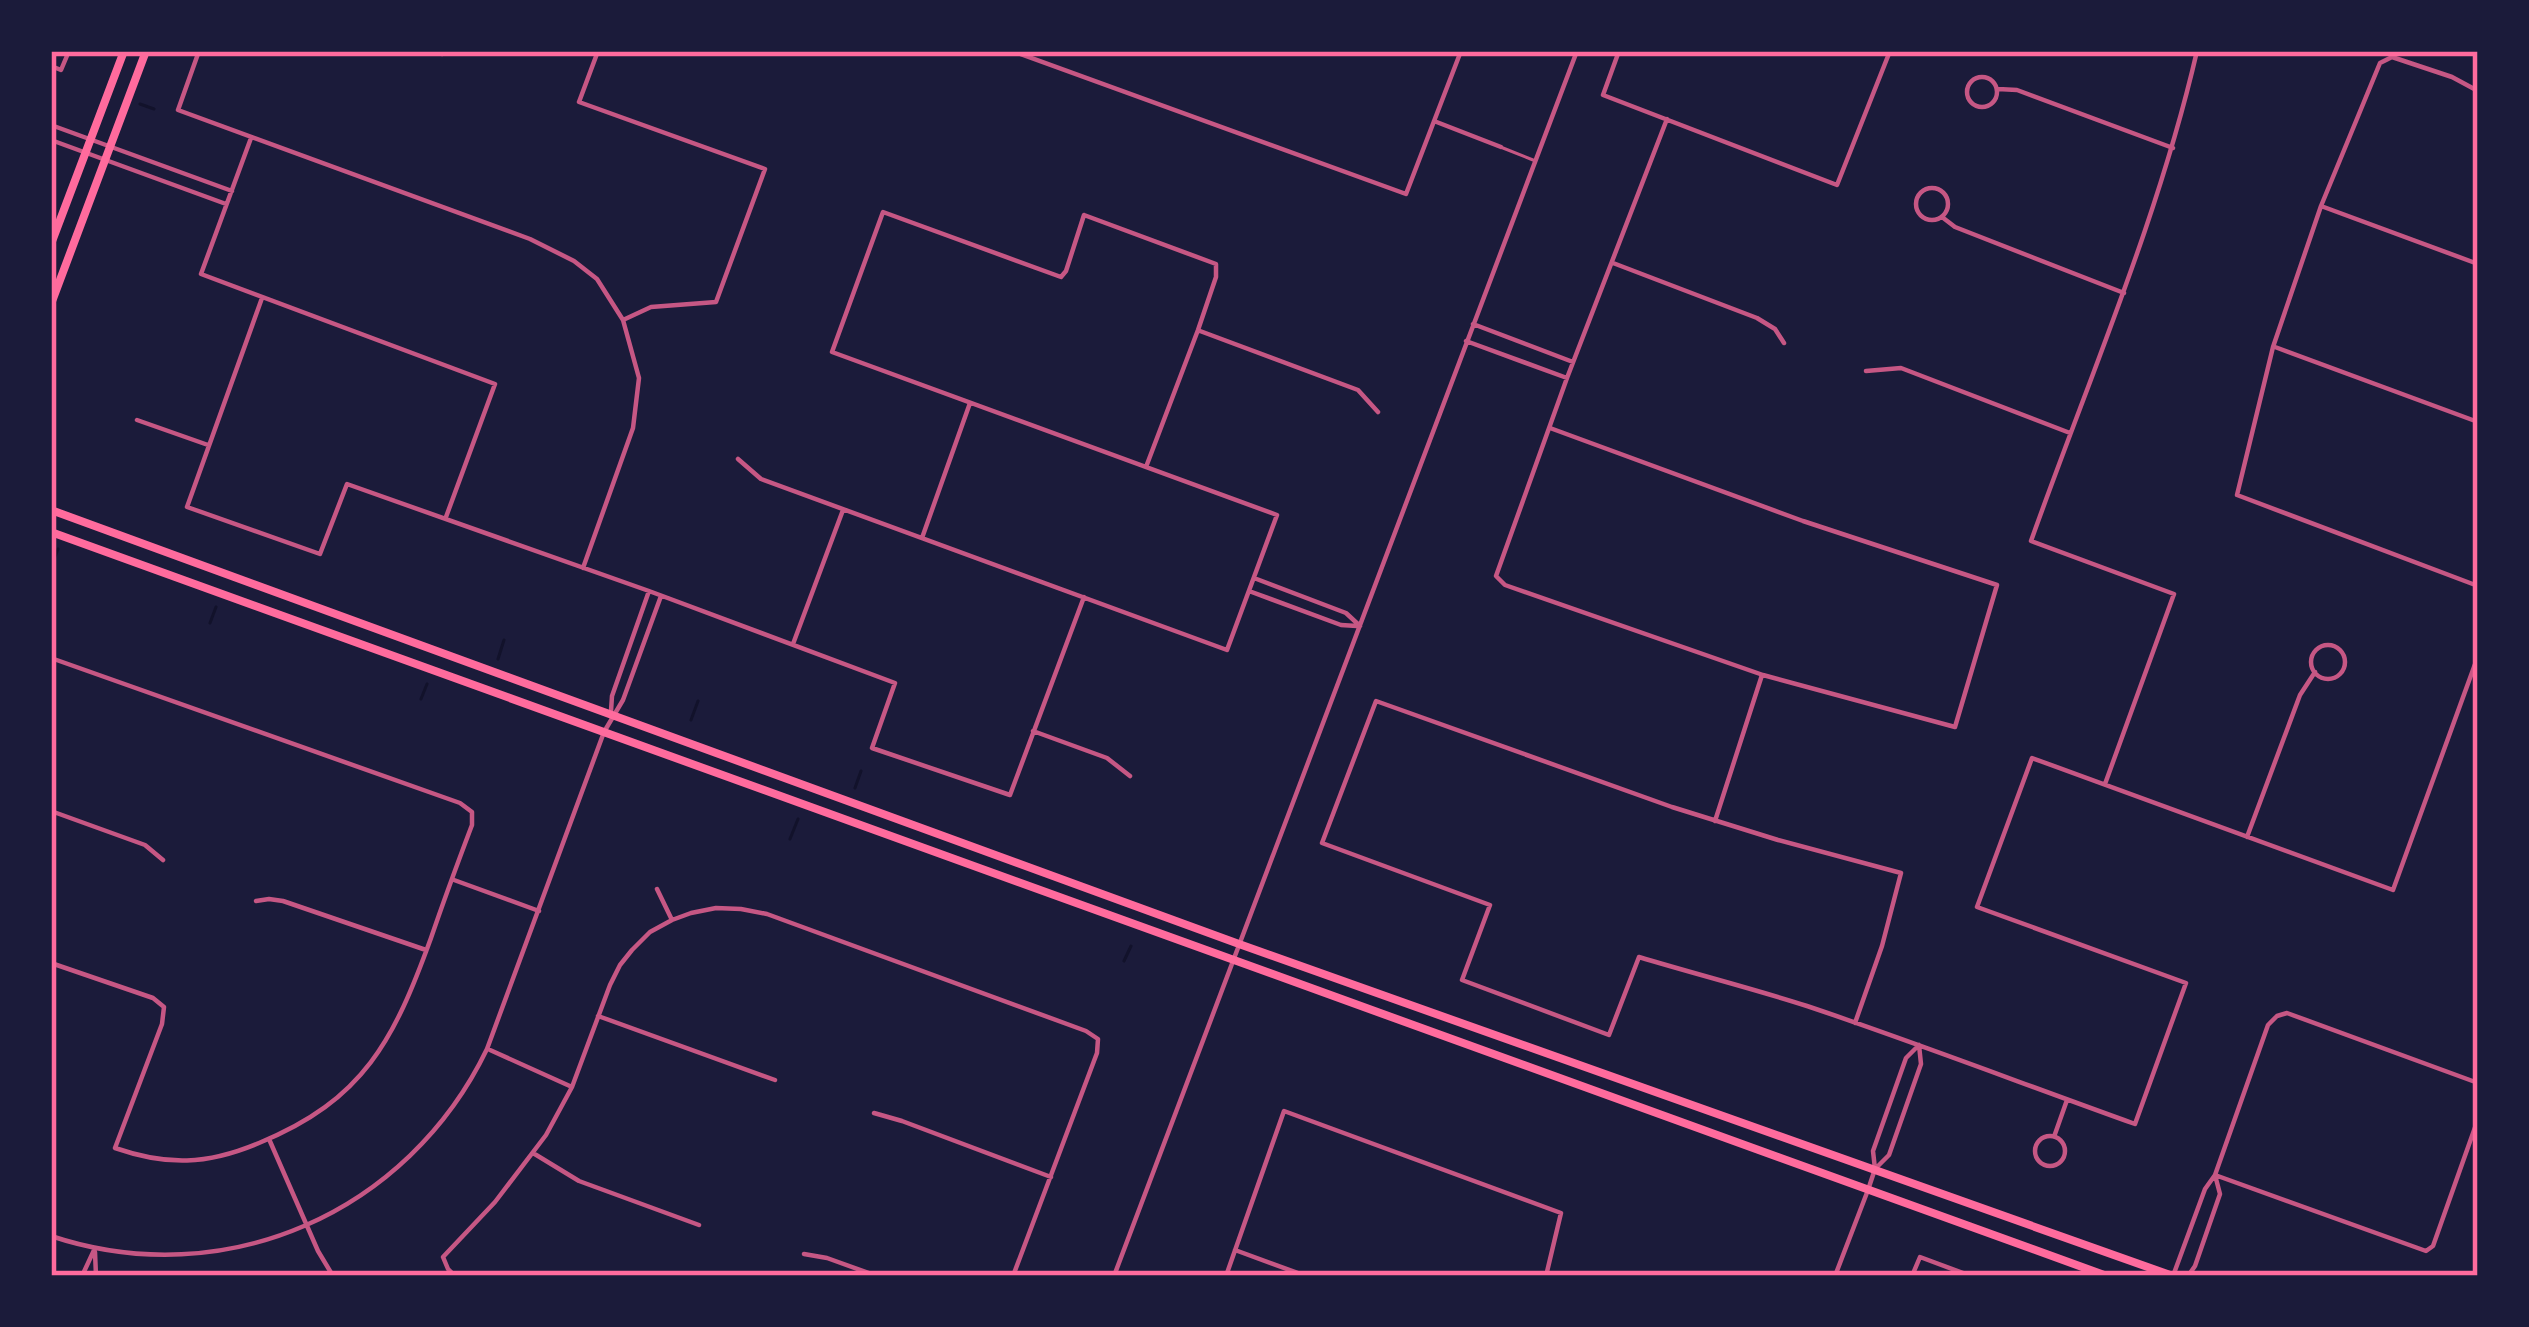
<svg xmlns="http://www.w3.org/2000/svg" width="2529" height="1327" font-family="Commissioner,sans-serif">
	<rect width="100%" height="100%" fill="#1b1b3a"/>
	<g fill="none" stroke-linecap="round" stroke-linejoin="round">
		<path stroke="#12122b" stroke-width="3" d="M140 104 154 109
			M51 567 58 549
			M210 623 216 607
			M498 659 504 640
			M421 699 427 684
			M691 720 698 701
			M855 788 861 771
			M790 839 798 819
			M1124 961 1131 946
			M2295 1276 2296 1273"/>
		<path stroke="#c65784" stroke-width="3" d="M1503 148 1533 160"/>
		<path stroke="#c65784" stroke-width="4.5" d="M199 51 178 110 530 239 574 261 597 279 623 320 639 378 633 428 583 568
			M434 51 442 54 443 51
			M598 51 579 102 765 169 716 302 651 307 623 320
			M1012 51 1406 194 1461 51
			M1619 51 1603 95 1837 185 1890 51
			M51 66 61 70 69 51
			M1967 92a15 15 0 1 1 30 0a15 15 0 1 1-30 0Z
			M1998 89 2017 90 2173 148
			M2478 91 2452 77 2392 57 2380 63 2321 206 2273 347 2237 495 2478 586
			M1434 121 1501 147
			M51 125 232 191
			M251 138 201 274 495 384 446 517
			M51 140 226 204
			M1916 204a16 16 0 1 1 32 0a16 16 0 1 1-32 0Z
			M2321 206 2478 264
			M1942 217 1955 227 2124 293
			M1613 263 1757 318 1775 329 1784 343
			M262 298 187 507 320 554 347 484 649 591 895 683 872 748 1010 795 1084 597
			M1473 324 1573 362
			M1200 331 1358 390 1378 412
			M1466 341 1567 378
			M2275 347 2478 422
			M1866 371 1901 368 2070 433
			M137 420 208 445
			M1550 428 1803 521 1997 585 1955 727 1763 675 1505 585 1496 576 1567 378 1667 119
			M738 459 761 479 1227 650 1277 515 832 352 883 212 1061 277 1066 271 1084 215 1216 264V277L1198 330 1146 467
			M922 538 970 403
			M1254 578 1346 613 1360 626
			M1249 591 1341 625 1357 626
			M793 644 843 510
			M2311 662a17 17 0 1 1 34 0a17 17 0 1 1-34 0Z
			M51 658 460 803 472 812V825C458 862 444 900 431 938 394 1040 364 1100 259 1143 207 1165 167 1166 115 1148L162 1024 164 1007 153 998 51 963
			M611 711 612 696 649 591
			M1033 731 1107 758 1130 776
			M2105 784 2174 594 2031 541C2089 378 2158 220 2197 51
			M51 811 145 845 163 860
			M1715 821 1762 675
			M2247 837 2300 695 2315 672
			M454 880 539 911
			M657 889 672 920
			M256 901 269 899 283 901 426 950
			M598 1016 775 1080
			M1855 1023 1882 946 1901 873 1778 840 1672 807 1376 701 1322 843 1490 905 1462 980 1609 1035 1639 957C1695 974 1751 988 1807 1006 1917 1043 2026 1085 2135 1124L2186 983 1977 907 2032 758 2393 890 2478 656
			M490 1050 572 1087
			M874 1113 902 1121 1051 1177
			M2055 1134 2067 1100
			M2035 1151a15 15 0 1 1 30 0a15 15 0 1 1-30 0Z
			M269 1139 318 1251 333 1276
			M533 1153 579 1181 699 1225
			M1877 1167 1889 1155 1921 1064 1919 1045
			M2215 1175 2426 1251 2433 1246 2478 1119
			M51 1236C225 1294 408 1213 487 1049L604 732 623 700 661 596
			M1235 1250 1306 1276
			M95 1252 96 1276
			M804 1254 827 1258 877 1276
			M82 1276 95 1248
			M455 1276 448 1269 443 1257 495 1202 546 1135 572 1087 610 985 620 965 632 950 650 932 672 920 691 913 716 908 741 909 767 914 1086 1031 1098 1039 1097 1053 1013 1276
			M1114 1276 1577 51
			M1226 1276 1284 1111 1561 1213 1546 1276
			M1710 1276V1275
			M1835 1276 1868 1190 1875 1169 1873 1151 1906 1058 1919 1045
			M1912 1276 1920 1257 1971 1276
			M2173 1276 2205 1189 2215 1175 2268 1025 2277 1016 2287 1013 2478 1083
			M2188 1276 2195 1266 2220 1194 2215 1175"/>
		<path stroke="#ff6b9d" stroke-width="8" d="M51 244 124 51
			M51 304 146 51
			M51 510 1239 944 2173 1276
			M51 532 2107 1276"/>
	</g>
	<rect width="2529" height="1327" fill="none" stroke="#1b1b3a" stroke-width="108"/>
	<rect x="54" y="54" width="2421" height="1219" fill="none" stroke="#ff6b9d" stroke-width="4.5"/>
</svg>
